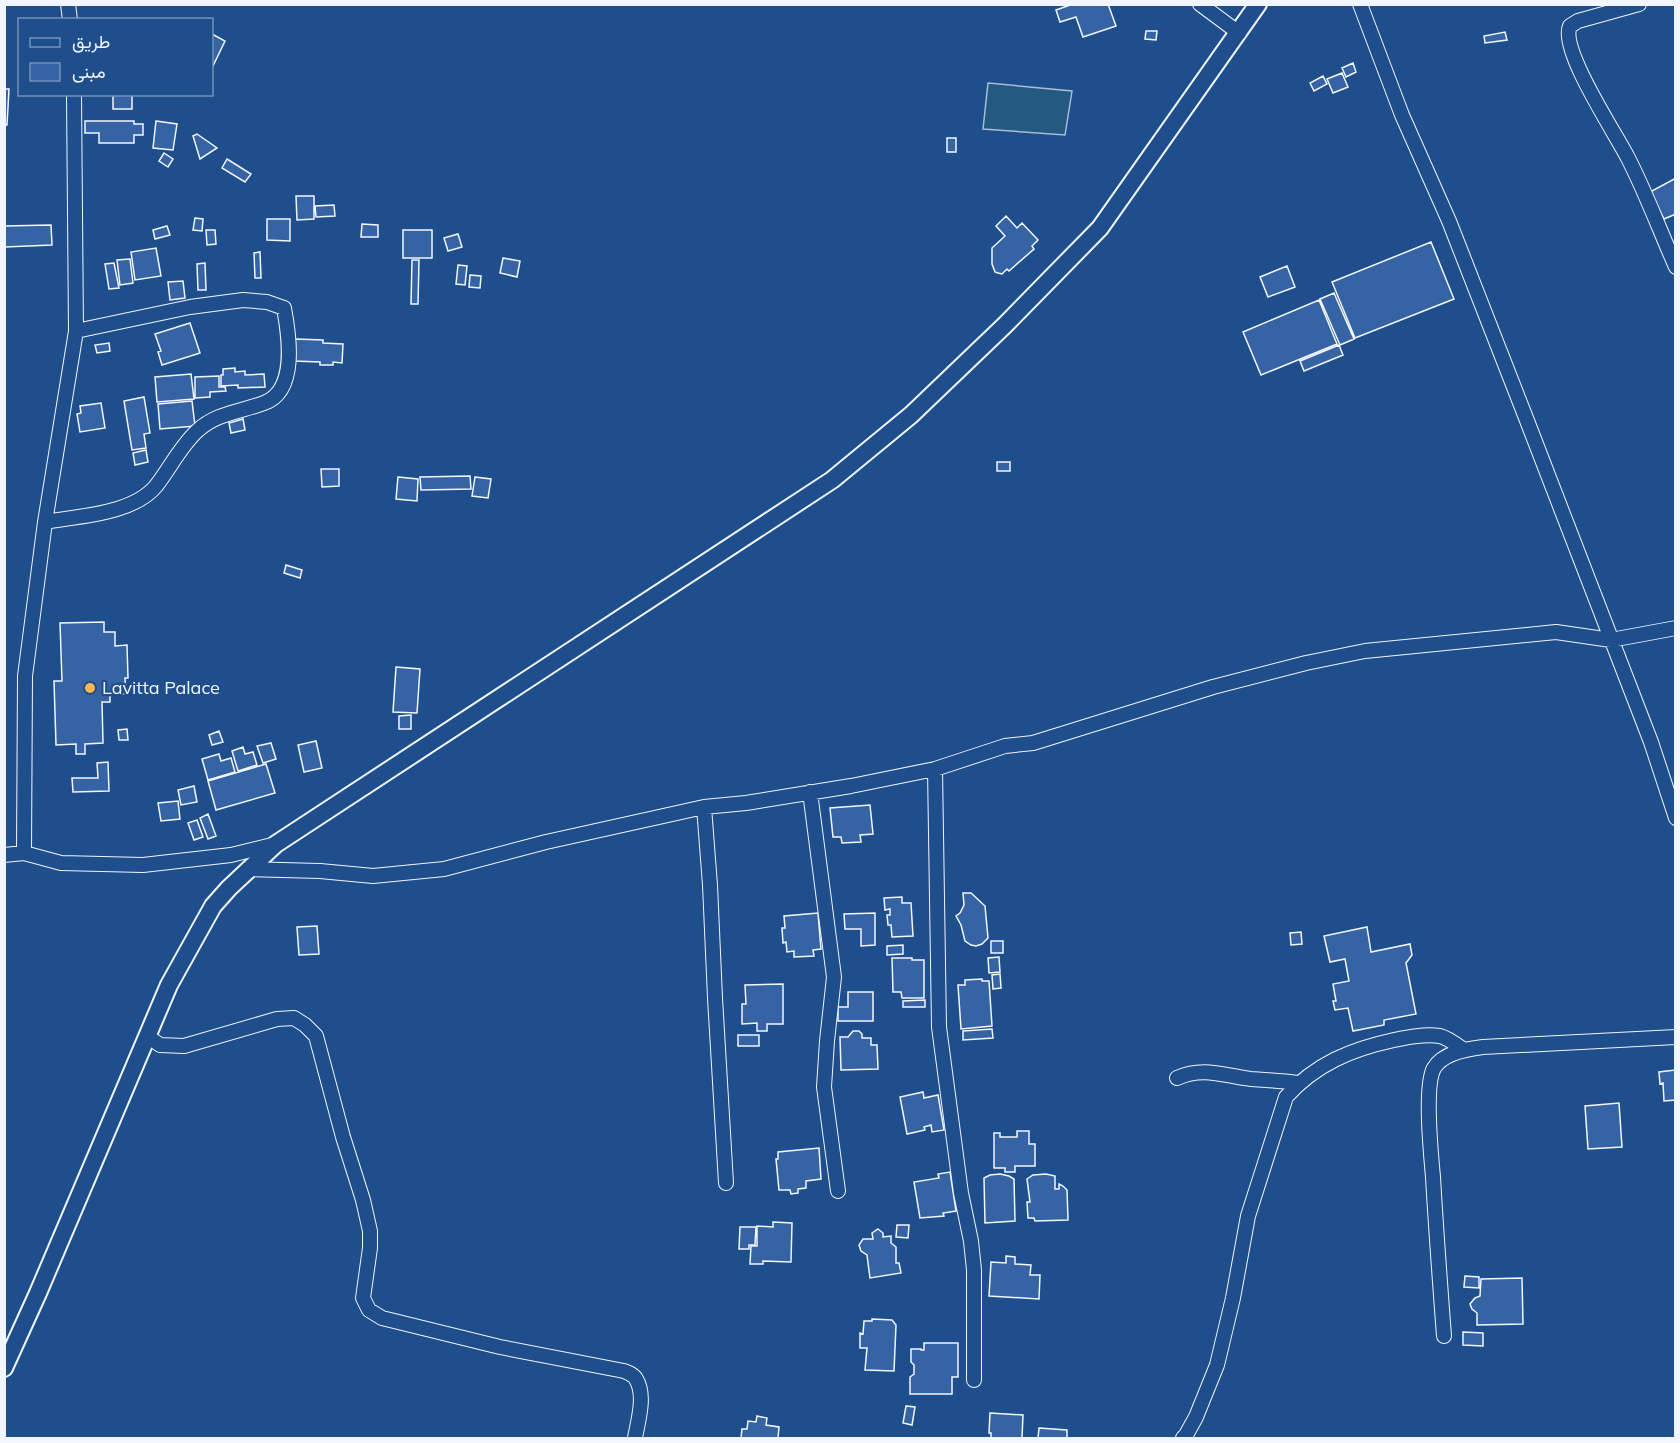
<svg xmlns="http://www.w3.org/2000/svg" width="1680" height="1443" font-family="Mulish,Vazirmatn,sans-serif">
	<rect width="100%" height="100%" fill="#1f4e8c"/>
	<path fill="#245a82" stroke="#a8bbd7" stroke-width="1.5" d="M988 83 1072 91 1065 135 983 129Z"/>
	<path fill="#3563a3" stroke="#f2f6ff" stroke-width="1.5" d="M1073 4H1108L1116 26 1083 37 1076 17 1060 22 1056 10Z
		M1146 31H1157L1156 40 1145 39Z
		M1505 32 1507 40 1485 43 1484 36Z
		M212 34 225 41 212 68Z
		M1353 63 1356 72 1346 77 1342 68Z
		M1342 73 1348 87 1333 93 1327 79Z
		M1323 76 1327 84 1314 91 1310 83Z
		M4 89H9L7 125H4Z
		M113 94H132V109H113Z
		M85 121H134V124H143V135H134V143H99V133H85Z
		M156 121 177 124 173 150 153 148Z
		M197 134 217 148 200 159 193 136Z
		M947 138H956V152H947Z
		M164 153 173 159 168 167 159 161Z
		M227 159 251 174 245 182 222 168Z
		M1676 178V214L1664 219 1650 192Z
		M296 196H314V219L297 220Z
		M334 205 335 216 316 217 315 206Z
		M1006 216 1017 228 1022 223 1038 240 1032 246 1034 249 1009 271 1007 269 1002 274 998 273 995 272 992 264V248L1005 236 996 226Z
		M195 218 203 219 202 231 193 230Z
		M267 219H290V241L267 240Z
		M362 224 378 225V237H361Z
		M51 225 52 245 5 247 4 226Z
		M167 226 170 235 155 239 153 230Z
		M206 230H215L216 244 207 245Z
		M403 230H432V258H403Z
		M458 234 462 247 448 251 444 238Z
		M1431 242 1454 299 1355 338 1332 282Z
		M156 248 161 276 135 280 131 252Z
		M260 252 261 278H255L254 253Z
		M503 258 520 261 517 277 500 273Z
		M130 259 133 283 120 285 117 260Z
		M412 260H419L418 304H411Z
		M114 263 119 288 109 289 105 264Z
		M205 263 206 290H198L197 264Z
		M458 265 467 266 465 285 456 284Z
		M1287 266 1295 287 1268 297 1260 277Z
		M470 275 481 276 480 288 469 287Z
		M183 281 185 298 170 300 168 282Z
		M1334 293 1354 339 1340 345 1320 299Z
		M1319 300 1337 344 1261 375 1243 332Z
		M190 323 200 353 162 365 158 352 161 351 155 334Z
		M295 339 323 340V343L343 344 342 363 333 362V365H320V362L294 361Z
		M109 343 110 351 97 353 95 345Z
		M1339 345 1343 355 1304 371 1300 361Z
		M235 368V372L245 371V375L264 374 265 387 238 388V385L221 386V375H223V369Z
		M191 374 194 399 157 402 155 377Z
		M219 376V387H225L226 391 210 392V397L195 398V377Z
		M144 397 150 433 144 434 146 448 132 450 124 401Z
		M192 401 195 426 160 429 158 404Z
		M101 403 105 428 80 432 77 414 81 413 80 406Z
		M243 419 245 430 231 433 229 423Z
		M146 450 148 462 135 465 133 453Z
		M997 462H1010V471H997Z
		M321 469H339V486L322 487Z
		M470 476 471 489 421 490 420 477Z
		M398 477 418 479 417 501 396 499Z
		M475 477 491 479 488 498 472 496Z
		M286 565 302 570 300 578 284 573Z
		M104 622V632H115V646L127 645 128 678H125L126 694H110V702H102L103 743 85 744V754H76V744L56 745 54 681H62L60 623Z
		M396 667 420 669 417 713 393 712Z
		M411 715V729H399V716Z
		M127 729 128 740H119L118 730Z
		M219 731 223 742 212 745 209 735Z
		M316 741 322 768 304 772 298 745Z
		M271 743 276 759 263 763 257 746Z
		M243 747 245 754 253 752 257 765 238 771 232 751Z
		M219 754 221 761 231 758 235 772 208 780 202 759Z
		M108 762 109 791 73 792 72 778H98L97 763Z
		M266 764 275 793 216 810 208 781Z
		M194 786 197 802 181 805 178 790Z
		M178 801 180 819 161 821 158 803Z
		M870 805 873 834 860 835 861 842 842 843 841 837H833L830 808Z
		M208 814 216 836 208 839 200 818Z
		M197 820 203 837 194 840 188 823Z
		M963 893H971L985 906 988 938 982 944 976 946 971 945 965 941 961 925 956 916 960 913 964 905Z
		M902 897V903H911L913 936 892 937 891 925H888L887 915H890V909L885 910 884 898Z
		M818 913 821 949 813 950 814 956 794 957V951L787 952 786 942 783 943 782 928H785L784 916Z
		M875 913V945L861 946V929H845L844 914Z
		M317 926 319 954 299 955 297 927Z
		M1367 927 1371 952 1410 944 1412 955 1406 963 1416 1014 1384 1020V1025L1353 1031 1348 1008 1335 1010 1333 1001H1336L1333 984 1349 981 1345 959 1330 962 1324 936Z
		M1301 932 1302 944 1291 945 1290 933Z
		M991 941H1003V953H991Z
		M903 945V954L887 955V946Z
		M999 957 1000 972 989 973 988 958Z
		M892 958H912V960H924V998H902L901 992H893Z
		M1000 974 1001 988 993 989 992 975Z
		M982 979V981H989L992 1026 961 1029 958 985H965V980Z
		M783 984V1024H767V1031H757V1023L742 1024V1004H746L745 985Z
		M848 992H873V1021H838V1007H848Z
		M925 1000V1007H903V1001Z
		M992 1029 993 1038 963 1040V1031Z
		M853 1031H859L862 1034V1038H871V1045H877L878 1069 841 1070 840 1037H848Z
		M738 1035H759V1046H738Z
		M1675 1070 1676 1100 1664 1101 1663 1083 1660 1084 1659 1072Z
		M923 1092 924 1098 938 1095 944 1130 932 1132 931 1125 924 1127 925 1130 907 1134 900 1097Z
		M1619 1103 1622 1147 1588 1149 1585 1106Z
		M1017 1131H1029V1144H1035V1166H1015V1172H1005V1168H994V1133H1000V1137H1017Z
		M819 1148 821 1179 806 1181V1188L798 1189V1193L791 1194 790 1190H779L776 1159H778V1152Z
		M950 1172 956 1211 943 1213 944 1216 920 1218 914 1182 939 1178 938 1174Z
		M1000 1174 1009 1176 1014 1179 1015 1221 985 1223 984 1178 990 1175Z
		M1046 1174 1055 1176V1189H1059V1184L1063 1186 1067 1190 1068 1220 1035 1221 1034 1218H1028L1027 1202H1030L1027 1179 1033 1175Z
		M773 1222 792 1223 791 1262 763 1261V1264H750L751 1246H757V1226L773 1227Z
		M897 1225H909L908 1238 896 1237Z
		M740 1227H756L755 1245H749V1249H739Z
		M878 1229 883 1233V1237L891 1236V1243L896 1247V1263H899L901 1273 870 1278 867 1255 861 1251 859 1245 863 1239H873L872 1233Z
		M1006 1256 1015 1257V1264L1031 1265 1030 1275H1040L1039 1299 989 1296 991 1262 1006 1263Z
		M1465 1276 1479 1277V1288L1464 1287Z
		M1522 1278 1523 1324 1477 1325V1313L1472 1309 1470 1304 1475 1298 1480 1296 1481 1279Z
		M872 1319 892 1320 896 1325 894 1371 865 1370 867 1348H860V1333L863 1334 864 1321H872Z
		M1463 1332 1483 1333V1346L1463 1345Z
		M924 1343H958V1377H952V1394H910V1377L914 1374V1365L911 1362V1349H921V1350H924Z
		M906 1406 915 1407 912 1425 903 1423Z
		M990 1413 1023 1415 1022 1438H991V1433H989Z
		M757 1416 767 1418 766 1425 779 1427 778 1438H741L742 1429H747L748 1421 756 1422Z
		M1039 1428 1067 1430V1438H1038Z"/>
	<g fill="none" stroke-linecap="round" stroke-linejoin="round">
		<defs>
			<path id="minor" d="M68 4 70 20
				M1200 4 1239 33
				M1360 4 1402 115 1449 221 1526 418 1651 742 1676 818
				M1639 4 1578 21 1570 26C1559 49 1616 134 1628 158 1646 193 1660 231 1676 267
				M45 522C79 516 133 514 156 486 170 468 180 447 197 431 216 413 240 412 264 403 298 391 289 335 284 308L267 302 243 300 190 307 76 331
				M935 769 939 1027 961 1193 971 1241 974 1270V1380
				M810 792 834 977 827 1041 824 1087 838 1191
				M704 807 710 885 715 998 726 1183
				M24 853 25 676 45 522 76 331 74 94
				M4 855 24 853 61 863 143 865 231 855 276 844
				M248 869 320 871 373 876 444 869 546 842 704 807 746 803 851 786 935 769 1005 746 1033 743 1213 687 1306 663 1365 651 1556 632 1611 640 1676 628
				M147 1036 160 1045 184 1046 277 1019 294 1018 305 1025 316 1036 343 1137 363 1200 370 1231V1248L363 1298 369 1310 382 1318 500 1347 624 1371C629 1373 634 1375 636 1379 646 1395 638 1421 635 1438
				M1177 1078C1204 1066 1224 1076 1251 1079 1267 1080 1282 1081 1298 1083
				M1444 1336C1440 1283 1436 1230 1433 1177 1431 1155 1424 1086 1434 1068 1443 1053 1466 1049 1483 1047L1676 1037
				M1183 1438 1186 1435 1196 1417 1217 1365 1233 1298 1248 1216 1286 1097C1315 1064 1352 1049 1394 1040 1409 1037 1424 1034 1440 1036 1448 1038 1457 1045 1464 1050"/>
			<path id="tertiary" d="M4 1368 38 1293 169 985 213 906 229 888 276 844 832 480 911 415 1005 325 1100 228 1258 4"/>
		</defs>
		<use href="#minor" stroke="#f2f6ff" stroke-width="16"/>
		<use href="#tertiary" stroke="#f2f6ff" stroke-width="20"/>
		<use href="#minor" stroke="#1f4e8c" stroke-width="14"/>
		<use href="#tertiary" stroke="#1f4e8c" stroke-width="16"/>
	</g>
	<circle fill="#ffb74d" stroke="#1f4e8c" stroke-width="2" cx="90" cy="688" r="6"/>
	<g text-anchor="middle" stroke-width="4.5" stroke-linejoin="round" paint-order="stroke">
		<g font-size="18" fill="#f2f6ff" stroke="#1f4e8c" text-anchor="start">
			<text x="102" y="694">Lavitta Palace</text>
		</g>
	</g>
	<rect width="1680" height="1443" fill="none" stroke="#f2f6ff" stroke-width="12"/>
	<rect x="18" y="18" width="195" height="78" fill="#1f4e8c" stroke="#7391ba" stroke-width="1.5"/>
	<rect x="30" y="38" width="30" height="9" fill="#1f4e8c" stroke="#7391ba" stroke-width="1.5"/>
	<text x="72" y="48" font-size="18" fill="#f2f6ff">طريق</text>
	<rect x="30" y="63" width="30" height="18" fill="#3563a3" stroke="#7391ba" stroke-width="1.5"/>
	<text x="72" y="78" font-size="18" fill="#f2f6ff">مبنى</text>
</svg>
